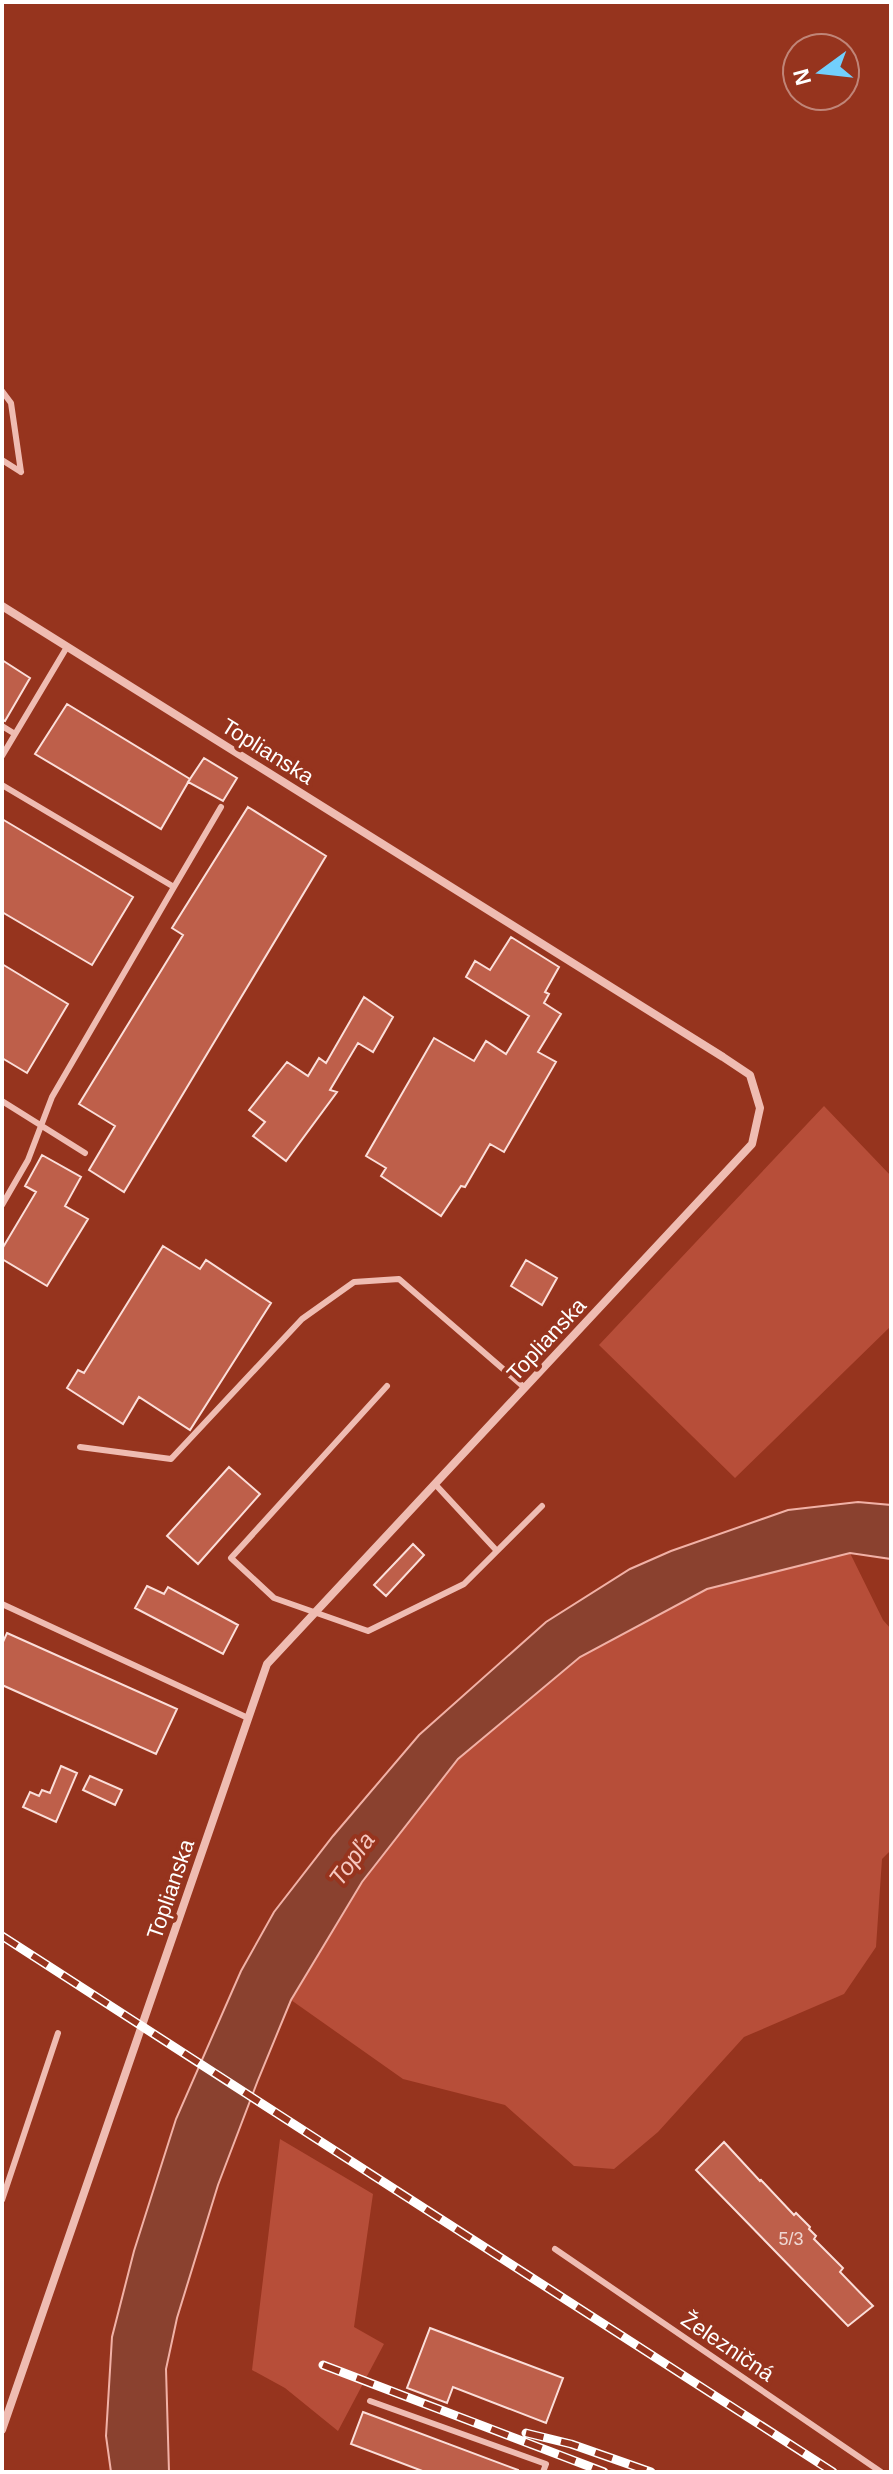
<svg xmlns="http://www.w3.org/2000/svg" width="893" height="2474" font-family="Helvetica,sans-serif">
	<rect width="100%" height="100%" fill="#96341e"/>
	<path fill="#b74e39" d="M824 1106 891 1176V1326L735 1478 599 1345Z
		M850 1553 883 1620 891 1629V1850L882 1859 876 1947 844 1994 744 2037 658 2132 614 2169 574 2166 505 2105 403 2079 291 2000 362 1882 458 1759 580 1657 707 1589Z
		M280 2139 373 2194 354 2327 384 2344 338 2431 285 2388 252 2370Z"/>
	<path fill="#8a412f" stroke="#f1b1a6" stroke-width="2" d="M858 1502 891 1505V1559L850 1553 707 1589 580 1657 458 1759 362 1882 291 2000 258 2080 218 2185 177 2318 166 2369 169 2472H111L106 2436 112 2337 134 2251 176 2119 241 1971 274 1912 333 1836 419 1735 546 1622 630 1569 671 1551 788 1510Z"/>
	<path fill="#be5f4a" stroke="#fbded9" stroke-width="2" d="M2 660 30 678 5 721 2 720Z
		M67 704 190 779 161 829 35 754Z
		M204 758 237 778 223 801 188 782Z
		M248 807 326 856 124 1192 89 1170 115 1126 79 1104 183 935 172 928Z
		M2 819 133 897 92 965 2 912Z
		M511 937 559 967 545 992 549 994 544 1003 561 1014 538 1052 556 1062 504 1152 490 1144 465 1187 461 1186 441 1216 381 1176 386 1168 366 1156 434 1038 474 1061 486 1041 506 1054 529 1016 466 977 475 961 490 970Z
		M2 964 68 1004 27 1073 2 1058Z
		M364 997 393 1017 373 1052 358 1043 330 1090 337 1092 286 1161 253 1136 265 1122 249 1110 287 1062 308 1076 319 1058 326 1063Z
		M42 1155 81 1177 65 1206 88 1219 47 1286 2 1259V1249L36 1192 25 1186Z
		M163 1246 200 1269 206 1260 271 1303 190 1430 139 1397 123 1424 67 1388 78 1370 84 1373Z
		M526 1260 557 1278 542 1305 511 1286Z
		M229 1467 260 1494 198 1564 167 1536Z
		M413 1544 424 1555 386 1596 374 1585Z
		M147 1586 164 1594 168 1587 238 1625 223 1654 135 1608Z
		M7 1633 177 1709 156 1754 2 1685V1644Z
		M61 1766 77 1773 56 1822 23 1807 30 1792 39 1796 42 1790 50 1793Z
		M90 1776 122 1790 115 1805 83 1790Z
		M724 2142 760 2181 761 2180 794 2215 796 2213 810 2227 809 2229 816 2236 814 2239 843 2268 840 2272 873 2306 848 2326 696 2170Z
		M430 2328 563 2378 546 2423 453 2387 447 2403 407 2388Z
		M363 2412 518 2470V2472H425L351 2444Z"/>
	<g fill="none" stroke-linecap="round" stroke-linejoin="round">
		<path stroke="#efbcb2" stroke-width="6" d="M2 391 11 403 21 472
			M2 460 21 472
			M2 726 15 734
			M2 756 67 647
			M2 785 174 887 52 1097 28 1160 2 1205
			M174 887 221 807
			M2 1101 85 1153
			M387 1386 231 1558 274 1598 368 1631 464 1584 542 1506
			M80 1447 171 1459 302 1319 354 1282 399 1279 525 1388
			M435 1484 497 1551
			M2 1604 248 1718
			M2 2200 58 2033
			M555 2249 881 2472
			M370 2401 546 2464 543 2472"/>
		<path stroke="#efbcb2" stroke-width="8" d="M2 606 723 1057 750 1075 760 1108 752 1144 267 1664 2 2430"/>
		<defs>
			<path id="rail" d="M2 1936 833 2472
				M323 2365 604 2472
				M526 2433 571 2444 651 2472"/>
		</defs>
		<use href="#rail" stroke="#fff" stroke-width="9"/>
		<use href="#rail" stroke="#96341e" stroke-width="6" stroke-dasharray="18" stroke-linecap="butt"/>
	</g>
	<g text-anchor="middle" stroke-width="8" stroke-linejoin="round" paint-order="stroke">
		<g font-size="18" fill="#efd7d2">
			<text x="791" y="2245">5/3</text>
		</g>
		<g font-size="22" fill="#fff" stroke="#96341e">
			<text transform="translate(268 751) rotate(32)" y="8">Toplianska</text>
			<text transform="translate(546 1339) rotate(-47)" y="8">Toplianska</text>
			<text transform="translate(170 1889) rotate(-71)" y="8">Toplianska</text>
			<text transform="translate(728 2346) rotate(34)" y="8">Železničná</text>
		</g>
		<g font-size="24" font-style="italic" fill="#f6c7bf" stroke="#96341e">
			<text transform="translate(352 1859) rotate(-54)" y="8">Topľa</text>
		</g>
	</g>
	<rect width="893" height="2474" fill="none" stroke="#ffffff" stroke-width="8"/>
	<g transform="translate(821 72) rotate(255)"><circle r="38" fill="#96341e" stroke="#c08578" stroke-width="2"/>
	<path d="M0-6L14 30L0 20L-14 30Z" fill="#72cffd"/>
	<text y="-12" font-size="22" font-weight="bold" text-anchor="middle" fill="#ffffff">N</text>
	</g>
</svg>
